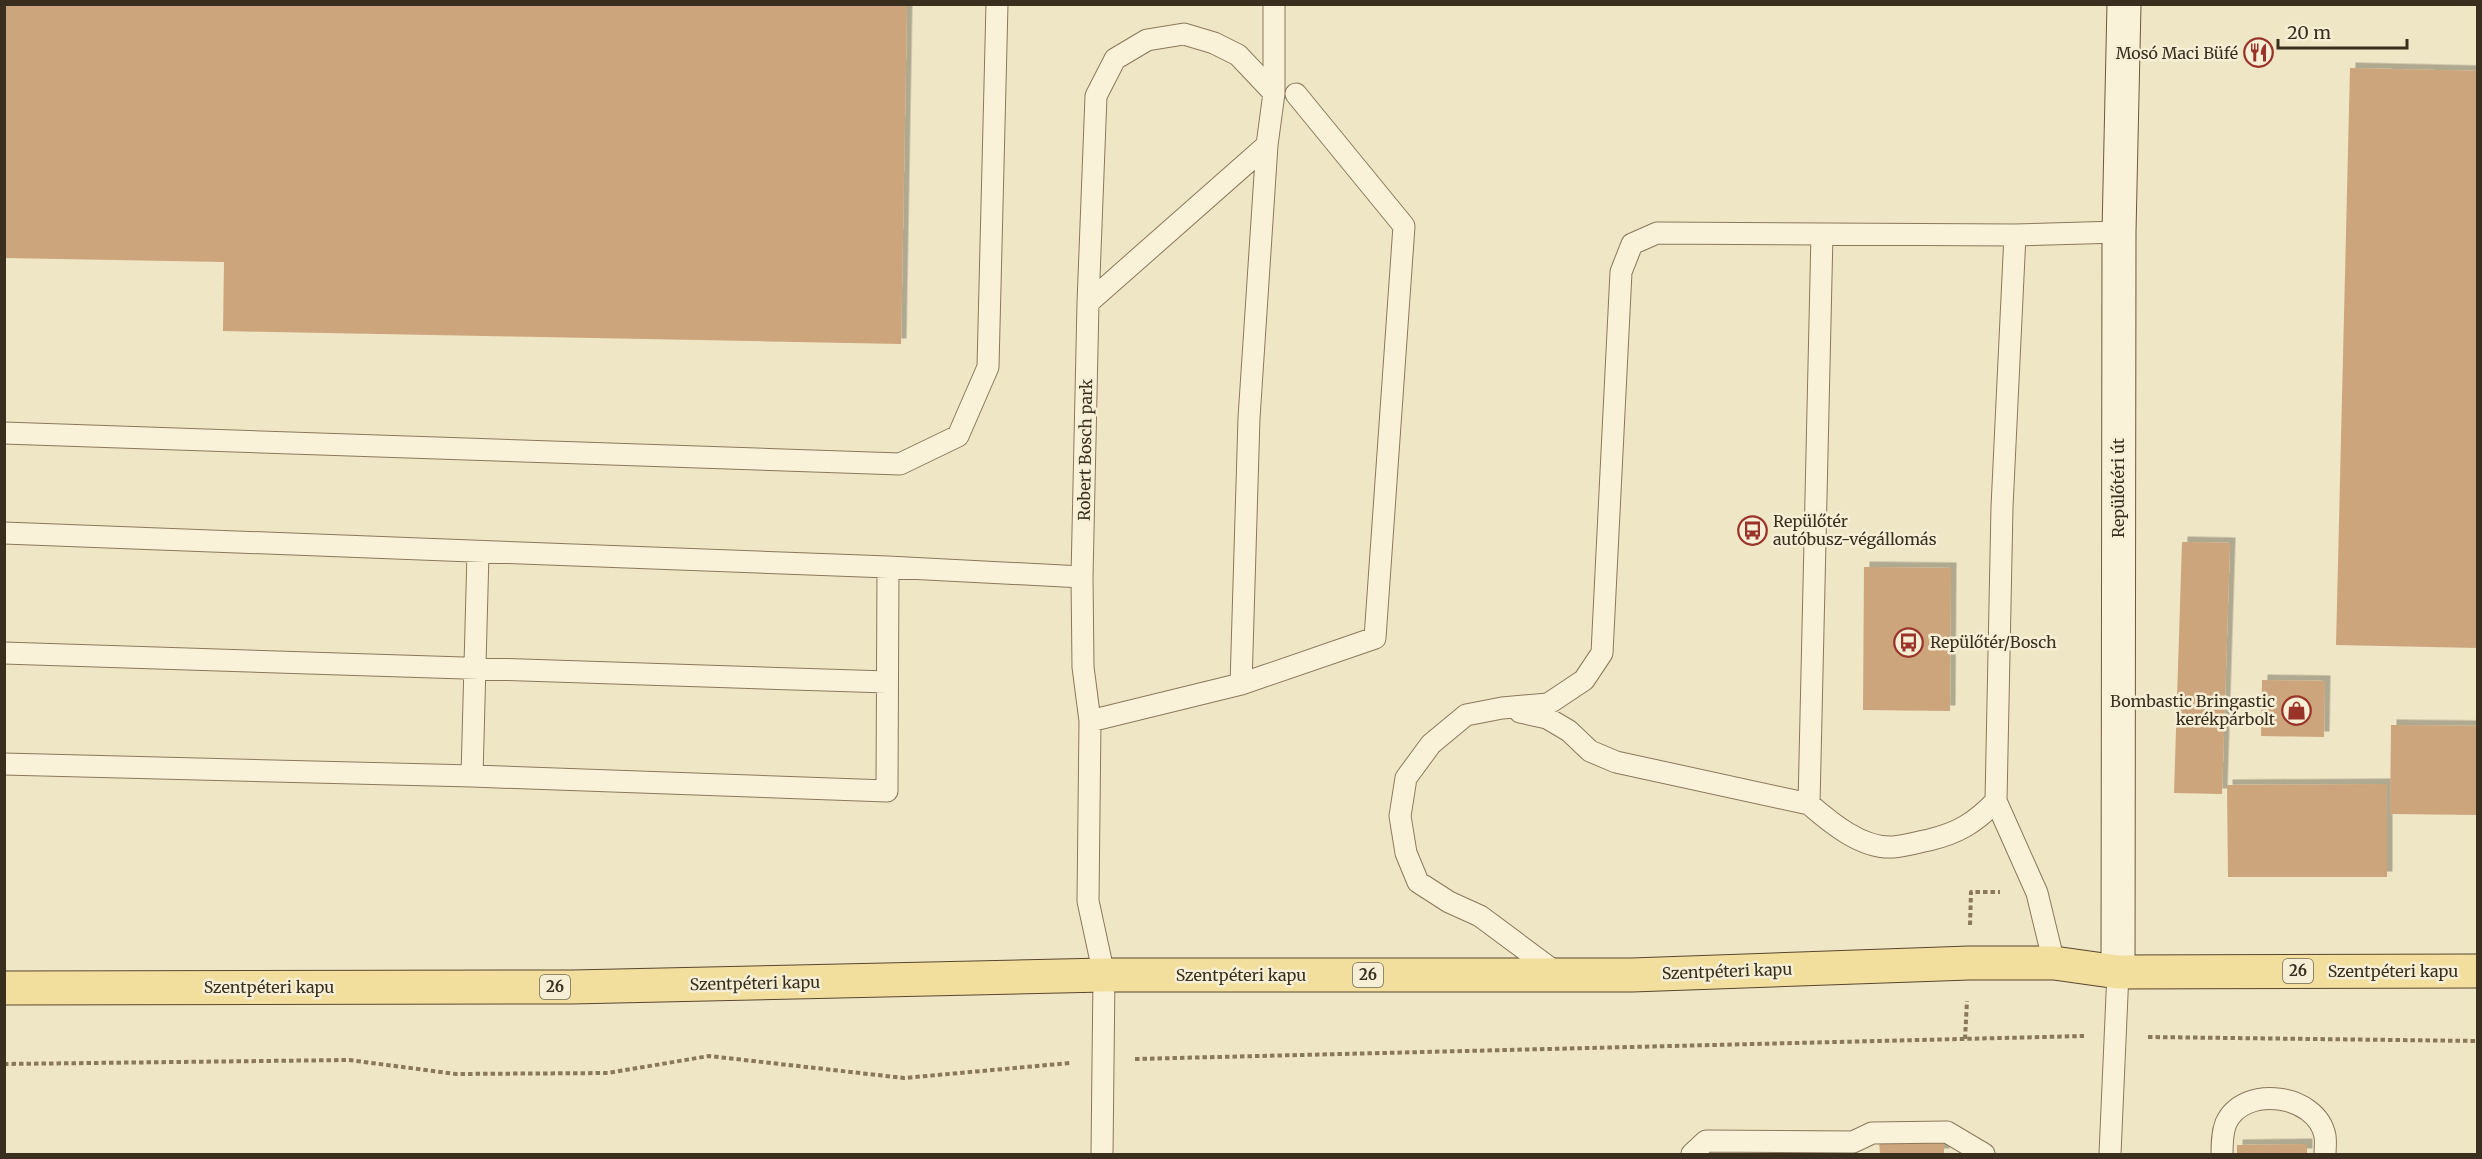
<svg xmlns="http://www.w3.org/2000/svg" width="2482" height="1159" font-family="Merriweather,serif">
	<defs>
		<filter id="shadow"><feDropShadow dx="5.5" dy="-5.5" stdDeviation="0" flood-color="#0004"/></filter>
	</defs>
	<rect width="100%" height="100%" fill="#efe6c5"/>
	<path fill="#cda57b" filter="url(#shadow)" d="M4 4H907L901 344 223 331 224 262 4 258Z
		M2350 68 2478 71V648L2336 645Z
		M2182 542 2230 543 2222 794 2174 793Z
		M1864 567 1951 568 1950 711 1863 710Z
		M2262 680 2325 681 2324 737 2261 736Z
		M2391 725 2478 726V815L2390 814Z
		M2387 784V877H2228L2227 785Z
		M1944 1140V1154H1880L1879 1141Z
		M2307 1144V1154H2237V1145Z"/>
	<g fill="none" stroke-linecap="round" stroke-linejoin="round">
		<defs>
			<path id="lane" d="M1822 234 1809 804C1831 823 1862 849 1893 847 1905 846 1918 842 1929 840 1958 833 1975 823 1996 801
				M2015 235 2002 507 1996 801 2037 893 2054 963
				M1088 303 1096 96 1115 59 1147 40 1184 34 1214 43 1238 55 1274 93
				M4 433 900 464 958 436 988 367 997 4
				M4 533 888 567 1082 577
				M4 653 887 682
				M1241 684 1375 638 1404 226 1296 94
				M1520 712 1547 718 1569 731 1590 751 1616 762 1809 804
				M1090 721 1241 684 1249 418 1267 145
				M4 764 472 776 887 791 888 567
				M472 776 478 553
				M1558 974 1480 916 1449 902 1418 882 1406 853 1400 816 1406 778 1431 744 1466 715 1502 708 1548 704 1584 680 1602 653 1621 272 1632 244 1657 233 2015 235 2119 232
				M1102 1154 1104 975 1088 901 1090 721 1083 667 1082 577 1088 303 1267 145 1274 93V4
				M1692 1154 1706 1141 1853 1142 1872 1133 1947 1132 1984 1154
				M2110 1154 2118 972
				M2222 1154C2222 1144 2222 1133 2226 1123 2244 1084 2317 1094 2325 1136 2326 1142 2325 1149 2325 1154"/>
			<path id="secondary" d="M2118 972 2119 232 2124 4"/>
			<path id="primary" d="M4 988 572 987 1104 975H1632L1969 963H2054L2118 972 2478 971"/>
		</defs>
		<use href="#lane" stroke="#8a785b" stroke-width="23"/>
		<use href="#secondary" stroke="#6c593e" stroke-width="35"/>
		<use href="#primary" stroke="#58462f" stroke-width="35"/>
		<path stroke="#8a785b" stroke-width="4" stroke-dasharray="4.5 3" stroke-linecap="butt" d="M1970 925 1971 892H2000
			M2148 1037 2478 1041
			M1965 1039 1967 1001
			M1135 1059 2084 1036
			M4 1064 349 1060 456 1074 608 1073 709 1056 904 1078 1070 1063"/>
		<use href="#lane" stroke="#f9f2d9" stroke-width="21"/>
		<use href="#secondary" stroke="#f9f2d9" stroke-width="33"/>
		<use href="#primary" stroke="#f2df9d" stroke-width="33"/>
	</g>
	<defs>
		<symbol id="restaurant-ring" viewBox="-11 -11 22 22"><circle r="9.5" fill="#f6efd5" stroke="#9a342a" stroke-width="1.5"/><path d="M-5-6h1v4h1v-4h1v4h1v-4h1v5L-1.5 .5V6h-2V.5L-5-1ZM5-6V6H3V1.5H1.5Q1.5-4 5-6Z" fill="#9a342a"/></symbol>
		<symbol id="bus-ring" viewBox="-11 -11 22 22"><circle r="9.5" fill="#f6efd5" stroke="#9a342a" stroke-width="1.5"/><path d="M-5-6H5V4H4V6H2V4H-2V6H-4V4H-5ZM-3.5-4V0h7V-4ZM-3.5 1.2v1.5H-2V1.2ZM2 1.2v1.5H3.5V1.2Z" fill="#9a342a"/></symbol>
		<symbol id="shop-ring" viewBox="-11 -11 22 22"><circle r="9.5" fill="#f6efd5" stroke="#9a342a" stroke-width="1.5"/><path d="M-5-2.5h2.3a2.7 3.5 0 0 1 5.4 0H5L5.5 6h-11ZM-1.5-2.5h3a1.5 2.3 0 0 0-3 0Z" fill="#9a342a"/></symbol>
	</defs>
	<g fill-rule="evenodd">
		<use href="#restaurant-ring" x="2242" y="36" width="33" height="33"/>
		<use href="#bus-ring" x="1736" y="514" width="33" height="33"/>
		<use href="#bus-ring" x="1892" y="626" width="33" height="33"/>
		<use href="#shop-ring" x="2280" y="694" width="33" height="33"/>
	</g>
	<g text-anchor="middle" stroke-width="5" stroke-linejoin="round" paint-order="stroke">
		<g fill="#f6efd5" stroke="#726956" stroke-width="1.5">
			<rect x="2283" y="959" width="30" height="24" rx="4.5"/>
			<rect x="1353" y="963" width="30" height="24" rx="4.5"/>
			<rect x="540" y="975" width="30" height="24" rx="4.5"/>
		</g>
		<g font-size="15" font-weight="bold" fill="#3a2f1f">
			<text x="2298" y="976">26</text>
			<text x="1368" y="980">26</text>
			<text x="555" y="992">26</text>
		</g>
		<g font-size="16" fill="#3a2f1f" stroke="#f6efd5" text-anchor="end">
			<text x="2238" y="59">Mosó Maci Büfé</text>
			<text x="1773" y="527" text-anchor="start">Repülőtér<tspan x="1773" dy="18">autóbusz-végállomás</tspan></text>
			<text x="1930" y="648" text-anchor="start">Repülőtér/Bosch</text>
			<text x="2275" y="707">Bombastic Bringastic<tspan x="2275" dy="18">kerékpárbolt</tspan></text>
		</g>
		<g font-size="16" fill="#3a2f1f" stroke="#f6efd5">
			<text transform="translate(1085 450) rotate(-89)" y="6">Robert Bosch park</text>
			<text transform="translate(2118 488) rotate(-90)" y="6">Repülőtéri út</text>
			<text transform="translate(1727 971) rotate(-2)" y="6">Szentpéteri kapu</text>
			<text x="2393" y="977">Szentpéteri kapu</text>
			<text x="1241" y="981">Szentpéteri kapu</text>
			<text transform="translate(755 983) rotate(-1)" y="6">Szentpéteri kapu</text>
			<text x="269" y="993">Szentpéteri kapu</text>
		</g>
	</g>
	<rect width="2482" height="1159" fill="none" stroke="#3a2f1f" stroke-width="12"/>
	<path d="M2278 39v9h129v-9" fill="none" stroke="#3a2f1f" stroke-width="3"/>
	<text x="2287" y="39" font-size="18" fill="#3a2f1f" stroke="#f6efd5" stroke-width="4.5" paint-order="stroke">20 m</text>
</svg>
